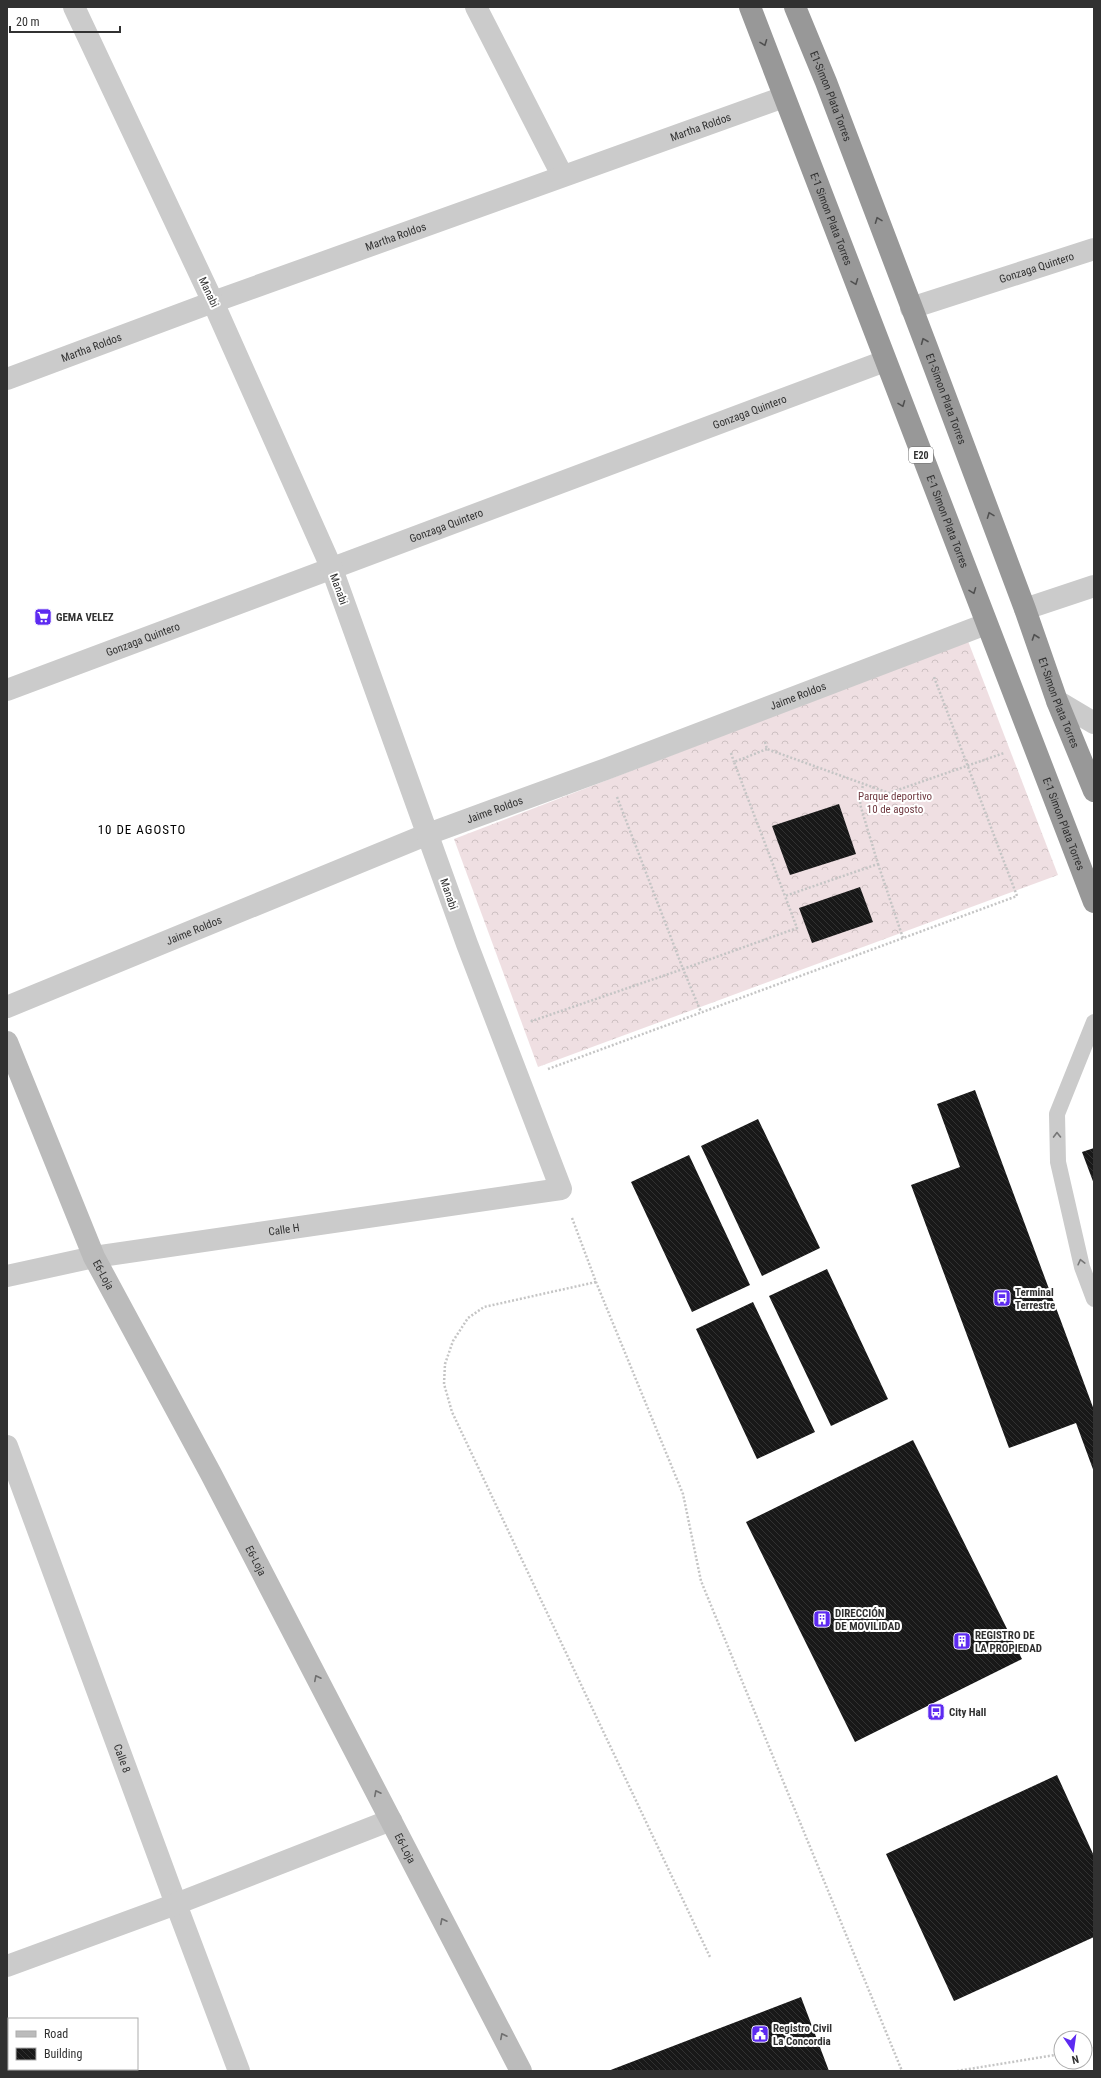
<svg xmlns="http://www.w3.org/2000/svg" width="1101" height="2078" font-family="'Roboto Condensed',sans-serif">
	<defs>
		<pattern id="forest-crowns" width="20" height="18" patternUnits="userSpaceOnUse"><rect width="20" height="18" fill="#efdfe2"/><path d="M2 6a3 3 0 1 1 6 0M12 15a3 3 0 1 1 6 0" fill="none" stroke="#cdc0c2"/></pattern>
		<pattern id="building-back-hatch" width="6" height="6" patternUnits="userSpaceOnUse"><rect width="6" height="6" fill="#181818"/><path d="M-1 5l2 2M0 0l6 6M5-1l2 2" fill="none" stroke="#313131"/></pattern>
	</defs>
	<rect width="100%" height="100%" fill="#fff"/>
	<path fill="url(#forest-crowns)" d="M968 641 1058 875 538 1067 454 839Z"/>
	<path fill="url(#building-back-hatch)" d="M839 804 856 854 790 875 772 826Z
		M860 887 873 922 812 943 799 908Z
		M975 1090 1094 1410V1472L1076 1423 1009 1448 911 1185 960 1167 937 1104Z
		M758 1119 820 1248 762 1276 701 1146Z
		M1094 1148V1184L1082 1152Z
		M689 1155 750 1285 692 1312 631 1182Z
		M827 1269 888 1399 831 1426 769 1296Z
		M753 1302 815 1432 757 1459 696 1329Z
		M913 1440 1022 1659 855 1742 746 1522Z
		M1057 1775 1094 1856V1937L954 2001 886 1854Z
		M801 1997 829 2071H608Z"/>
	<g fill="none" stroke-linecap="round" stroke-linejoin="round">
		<path stroke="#c5c5c5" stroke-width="2.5" stroke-dasharray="2 2" stroke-linecap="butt" d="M765 742 767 749 889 793 1004 753
			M767 749 734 762 785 896 878 864 860 804 863 784
			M731 753 734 762
			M617 797 683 969 797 928 785 896
			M878 864 903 938
			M531 1020 532 1021 683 969 701 1012
			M548 1069 1017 896 934 677
			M572 1218 596 1282 683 1494 701 1581 902 2071
			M596 1282 484 1307 468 1318 453 1341 445 1364 444 1384 452 1412 710 1957
			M1085 2050 1094 2048
			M957 2071 1061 2054"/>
		<path stroke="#cbcbcb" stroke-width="16" d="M1094 1022 1057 1114 1058 1162 1082 1267 1094 1299"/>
		<g stroke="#cbcbcb" stroke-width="22">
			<path d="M476 7 562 175"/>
			<path id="s1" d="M911 308 1094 249"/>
			<path id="s2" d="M7 379 213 302 784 97"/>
			<path d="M1025 609 1094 586"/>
			<path id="s3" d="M7 690 885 361"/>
			<path d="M1057 701 1094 723"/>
			<path id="s4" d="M7 1007 428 834 606 769 986 624"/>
			<path id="s5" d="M7 1276 94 1257 561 1189 467 944 332 569 213 302 74 7"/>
			<path id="s6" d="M7 1446 176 1904 239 2071"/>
			<path d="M7 1966 176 1904 391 1820"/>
		</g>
		<path stroke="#bbb" stroke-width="22" id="s7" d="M7 1042 94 1257 211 1474 521 2071"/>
		<g stroke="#989898" stroke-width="22">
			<path id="s8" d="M750 7 1094 902"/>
			<path id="s9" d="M795 7 826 82 926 345 1025 609 1057 701 1094 791"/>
		</g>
	</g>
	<defs><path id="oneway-chevron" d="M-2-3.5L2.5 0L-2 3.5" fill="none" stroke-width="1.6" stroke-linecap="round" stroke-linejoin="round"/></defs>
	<g stroke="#505050">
		<use href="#oneway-chevron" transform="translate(764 43) rotate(69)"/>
		<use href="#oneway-chevron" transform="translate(878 220) rotate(-111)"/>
		<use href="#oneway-chevron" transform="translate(855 282) rotate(69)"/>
		<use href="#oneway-chevron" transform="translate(924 341) rotate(-112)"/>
		<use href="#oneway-chevron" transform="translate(902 404) rotate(69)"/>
		<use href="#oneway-chevron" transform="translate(990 515) rotate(-111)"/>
		<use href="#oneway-chevron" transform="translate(973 591) rotate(69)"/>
		<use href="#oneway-chevron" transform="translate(1035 637) rotate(-109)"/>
	</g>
	<g stroke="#767676">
		<use href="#oneway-chevron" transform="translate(1057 1135) rotate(-91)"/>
		<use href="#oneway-chevron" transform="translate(1081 1262) rotate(-104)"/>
	</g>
	<g stroke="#6f6f6f">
		<use href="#oneway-chevron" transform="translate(317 1678) rotate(-117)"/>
		<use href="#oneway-chevron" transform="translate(377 1793) rotate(-117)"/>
		<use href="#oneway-chevron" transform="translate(443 1921) rotate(-117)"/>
		<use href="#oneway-chevron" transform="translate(503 2036) rotate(-117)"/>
	</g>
	<defs>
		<symbol id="supermarket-square" viewBox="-11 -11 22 22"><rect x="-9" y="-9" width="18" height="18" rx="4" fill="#5d2af1" stroke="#fff"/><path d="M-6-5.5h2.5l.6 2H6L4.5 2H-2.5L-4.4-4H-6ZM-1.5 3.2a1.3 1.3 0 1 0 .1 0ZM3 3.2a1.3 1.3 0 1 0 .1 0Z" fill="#fff"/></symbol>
		<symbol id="bus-square" viewBox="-11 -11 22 22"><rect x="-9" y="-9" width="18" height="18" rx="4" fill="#5d2af1" stroke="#fff"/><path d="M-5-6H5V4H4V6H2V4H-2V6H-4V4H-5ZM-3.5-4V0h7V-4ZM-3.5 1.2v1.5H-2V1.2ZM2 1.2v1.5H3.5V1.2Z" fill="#fff"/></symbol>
		<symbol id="building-square" viewBox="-11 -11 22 22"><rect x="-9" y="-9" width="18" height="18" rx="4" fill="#5d2af1" stroke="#fff"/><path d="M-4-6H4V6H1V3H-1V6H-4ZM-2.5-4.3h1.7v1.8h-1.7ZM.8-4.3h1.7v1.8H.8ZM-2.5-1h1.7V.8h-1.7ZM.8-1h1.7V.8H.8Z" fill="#fff"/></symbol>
		<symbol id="civic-square" viewBox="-11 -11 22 22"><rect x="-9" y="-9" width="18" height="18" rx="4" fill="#5d2af1" stroke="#fff"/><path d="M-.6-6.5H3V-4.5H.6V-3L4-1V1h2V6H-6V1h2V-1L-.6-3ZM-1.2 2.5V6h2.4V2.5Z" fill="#fff"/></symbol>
	</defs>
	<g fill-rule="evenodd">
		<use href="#supermarket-square" x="33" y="607" width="20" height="20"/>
		<use href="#bus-square" x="992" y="1288" width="20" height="20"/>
		<use href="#building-square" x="812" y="1609" width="20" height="20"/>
		<use href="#building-square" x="952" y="1631" width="20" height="20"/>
		<use href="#bus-square" x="926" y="1702" width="20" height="20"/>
		<use href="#civic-square" x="750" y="2024" width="20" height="20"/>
	</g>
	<g text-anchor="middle" stroke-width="4" stroke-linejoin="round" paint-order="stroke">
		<rect fill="#fff" stroke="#6f6f6f" stroke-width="1" x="909" y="447" width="24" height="16" rx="3"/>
		<g font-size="10" font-weight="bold" fill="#313131">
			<text x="921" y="459">E20</text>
		</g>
		<g font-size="11" fill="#313131" stroke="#fff">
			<text dy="4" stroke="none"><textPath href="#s9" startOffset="96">E1-Simon Plata Torres</textPath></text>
			<text dy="4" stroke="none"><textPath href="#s2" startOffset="738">Martha Roldos</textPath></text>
			<text dy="4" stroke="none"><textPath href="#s8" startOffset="227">E-1 Simon Plata Torres</textPath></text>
			<text dy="4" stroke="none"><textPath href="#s2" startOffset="414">Martha Roldos</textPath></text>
			<text dy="4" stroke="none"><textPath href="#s1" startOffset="132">Gonzaga Quintero</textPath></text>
			<text transform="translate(209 292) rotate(65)" y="4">Manabi</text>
			<text dy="4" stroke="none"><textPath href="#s2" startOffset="90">Martha Roldos</textPath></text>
			<text dy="4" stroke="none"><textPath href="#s9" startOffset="420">E1-Simon Plata Torres</textPath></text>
			<text dy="4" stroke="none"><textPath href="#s3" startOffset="793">Gonzaga Quintero</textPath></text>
			<text dy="4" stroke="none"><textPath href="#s8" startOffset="551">E-1 Simon Plata Torres</textPath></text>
			<text dy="4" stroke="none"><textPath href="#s3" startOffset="469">Gonzaga Quintero</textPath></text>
			<text transform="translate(339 589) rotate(70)" y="4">Manabi</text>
			<text dy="4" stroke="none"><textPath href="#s3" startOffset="145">Gonzaga Quintero</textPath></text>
			<text dy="4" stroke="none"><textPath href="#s4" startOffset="850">Jaime Roldos</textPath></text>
			<text dy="4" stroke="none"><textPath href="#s9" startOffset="744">E1-Simon Plata Torres</textPath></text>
			<text dy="4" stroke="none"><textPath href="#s4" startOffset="526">Jaime Roldos</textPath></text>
			<text dy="4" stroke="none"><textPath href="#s8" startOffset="875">E-1 Simon Plata Torres</textPath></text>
			<text transform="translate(449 894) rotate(71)" y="4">Manabi</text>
			<text dy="4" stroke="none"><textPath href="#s4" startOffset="202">Jaime Roldos</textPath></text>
			<text dy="4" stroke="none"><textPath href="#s5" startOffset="281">Calle H</textPath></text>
			<text dy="4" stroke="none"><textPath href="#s7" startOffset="252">E6-Loja</textPath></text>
			<text dy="4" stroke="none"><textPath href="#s7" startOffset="576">E6-Loja</textPath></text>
			<text dy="4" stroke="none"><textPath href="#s6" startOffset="333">Calle 8</textPath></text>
			<text dy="4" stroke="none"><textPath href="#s7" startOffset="900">E6-Loja</textPath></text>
		</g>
		<g font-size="11" font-weight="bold" fill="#313131" stroke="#fff" text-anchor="start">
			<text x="56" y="621">GEMA VELEZ</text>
			<text x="1015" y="1296">Terminal<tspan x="1015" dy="13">Terrestre</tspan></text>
			<text x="835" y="1617">DIRECCIÓN<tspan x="835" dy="13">DE MOVILIDAD</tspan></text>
			<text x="975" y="1639">REGISTRO DE<tspan x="975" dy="13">LA PROPIEDAD</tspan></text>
			<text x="949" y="1716">City Hall</text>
			<text x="773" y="2032">Registro Civil<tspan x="773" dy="13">La Concordia</tspan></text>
		</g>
		<g font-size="11" fill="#713b42" stroke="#fff">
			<text x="895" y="800">Parque deportivo<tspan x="895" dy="13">10 de agosto</tspan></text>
		</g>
		<g font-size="13" letter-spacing="1" fill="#000" stroke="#fff">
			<text x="142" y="834">10 DE AGOSTO</text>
		</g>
	</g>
	<rect width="1101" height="2078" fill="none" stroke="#313131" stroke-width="16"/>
	<rect x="8" y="2018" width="130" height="52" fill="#ffffff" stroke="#adadad"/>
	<rect x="16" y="2031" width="20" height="6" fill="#bbbbbb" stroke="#adadad"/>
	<text x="44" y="2038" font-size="12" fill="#313131">Road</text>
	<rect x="16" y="2048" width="20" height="12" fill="url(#building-back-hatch)" stroke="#adadad"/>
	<text x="44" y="2058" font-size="12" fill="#313131">Building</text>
	<g transform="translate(1073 2050) rotate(167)"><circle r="19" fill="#ffffff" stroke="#adadad"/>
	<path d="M0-3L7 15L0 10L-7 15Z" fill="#5d2af1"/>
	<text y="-6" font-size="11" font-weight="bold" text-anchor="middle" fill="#313131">N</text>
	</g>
	<path d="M10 26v6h110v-6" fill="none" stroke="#313131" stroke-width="2"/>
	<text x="16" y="26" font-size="12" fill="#313131" stroke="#ffffff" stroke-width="3" paint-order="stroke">20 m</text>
</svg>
